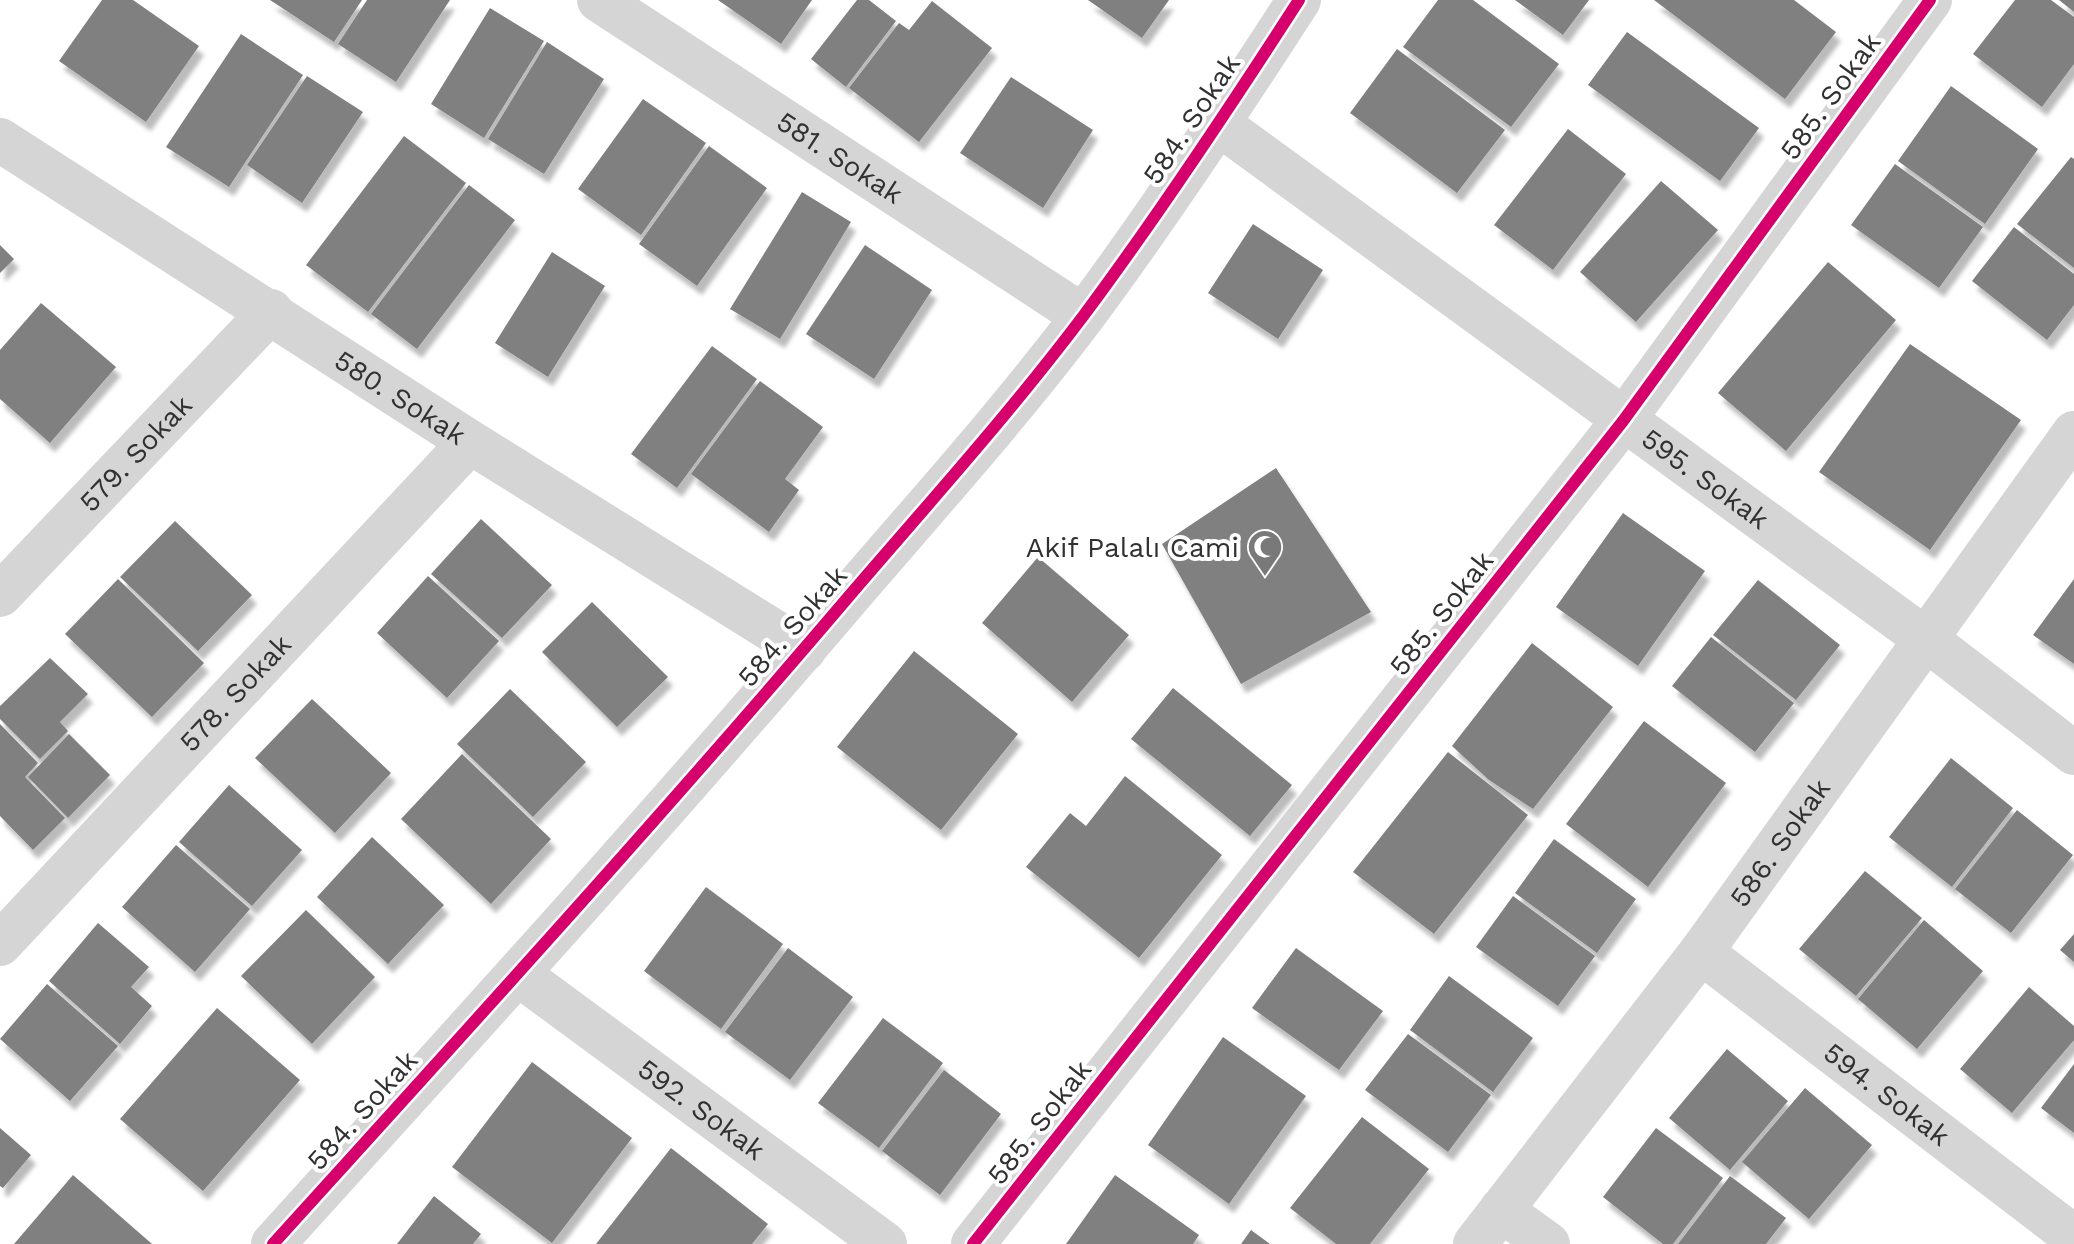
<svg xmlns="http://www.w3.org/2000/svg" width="2074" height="1244" font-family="'Work Sans',sans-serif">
	<defs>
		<filter id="shadow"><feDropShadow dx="5" dy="9" stdDeviation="2" flood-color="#0004"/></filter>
	</defs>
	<rect width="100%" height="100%" fill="#fff"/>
	<path fill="#808080" filter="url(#shadow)" d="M102 0H133L199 46 146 122 59 61Z
		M270 0H362L334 42Z
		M367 0H450L396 82 338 44Z
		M718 0H812L781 44Z
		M857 0H869L896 21 846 87 811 59Z
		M1088 0H1169L1142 38Z
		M1438 0H1473L1559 64 1511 127 1403 47Z
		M1515 0H1589L1563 35Z
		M1654 0H1794L1836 32 1785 99Z
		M2015 0H2051L2074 17V64L2042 107 1973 54Z
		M2059 0H2074V12Z
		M932 1 992 48 919 142 849 88 899 23 909 30Z
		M490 8 544 41 484 138 431 104Z
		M1627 32 1759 128 1720 181 1588 85Z
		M241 34 303 75 229 187 166 147Z
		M547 42 604 79 544 174 488 139Z
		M1397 49 1505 130 1457 193 1350 113Z
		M307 76 363 112 302 203 247 165Z
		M1011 77 1093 130 1043 208 960 153Z
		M1951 86 2038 149 1985 224 1898 161Z
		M643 99 706 143 641 235 578 189Z
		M1568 129 1626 174 1553 270 1494 225Z
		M404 136 466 183 368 312 306 265Z
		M709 146 767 188 697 286 639 244Z
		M2071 157 2074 159V268L2017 224Z
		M1895 164 1983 227 1939 288 1851 225Z
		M1661 181 1718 230 1636 322 1580 272Z
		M469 185 515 220 417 349 371 314Z
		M802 192 851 222 780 339 730 309Z
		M1253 224 1323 270 1278 339 1208 293Z
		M2014 227 2074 274V305L2047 340 1972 281Z
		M0 245 14 259 0 273Z
		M865 245 932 290 874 379 806 334Z
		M552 252 605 286 548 377 495 343Z
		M1828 262 1896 320 1786 451 1718 393Z
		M41 303 116 367 50 443 0 399V350Z
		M1910 344 2021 420 1930 550 1819 472Z
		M712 346 757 379 677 488 631 454Z
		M760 381 823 427 785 479 799 490 769 532 691 474Z
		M1276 468 1371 612 1241 684 1162 544Z
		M1623 513 1705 571 1638 666 1556 607Z
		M481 519 552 585 502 638 431 574Z
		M175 521 252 595 198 651 120 577Z
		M1038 557 1129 635 1072 702 982 623Z
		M428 576 499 641 447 698 377 633Z
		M118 579 204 663 152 717 65 634Z
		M2074 579V664L2033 635Z
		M1758 580 1840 645 1796 700 1713 635Z
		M592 602 668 677 617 727 542 652Z
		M1711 637 1794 703 1755 752 1672 686Z
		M1532 643 1613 707 1533 809 1489 780 1452 746Z
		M914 651 1018 734 941 830 837 747Z
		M50 658 88 694 60 722 68 731 40 759 0 719V706Z
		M1173 688 1292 785 1250 836 1131 739Z
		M510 689 586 762 533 817 457 744Z
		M312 699 391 773 335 833 255 758Z
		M1644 721 1726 783 1648 887 1566 824Z
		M0 724 38 763 25 777 65 818 33 850 0 816Z
		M69 734 110 775 68 818 28 777Z
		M1448 752 1528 815 1434 934 1353 872Z
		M462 754 551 839 491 904 401 819Z
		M1951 758 2013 808 1952 887 1889 837Z
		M1125 776 1222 855 1139 958 1026 867 1070 813 1086 826Z
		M229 785 302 850 252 906 179 842Z
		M2017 810 2073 855 2011 933 1955 889Z
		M372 837 444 905 388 964 317 897Z
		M1554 839 1636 899 1597 953 1515 893Z
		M176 845 250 909 195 972 122 907Z
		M1865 871 1922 918 1856 996 1799 949Z
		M706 887 783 944 721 1029 644 971Z
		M1513 896 1595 956 1558 1006 1476 947Z
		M306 910 375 977 312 1044 241 976Z
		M1924 920 1983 971 1917 1049 1858 999Z
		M98 923 149 967 131 987 152 1006 120 1044 49 981Z
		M2074 934V962L2060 950Z
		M788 948 853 997 790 1080 725 1032Z
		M1296 948 1383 1011 1339 1070 1252 1008Z
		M1449 976 1533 1038 1493 1092 1410 1030Z
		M47 984 118 1046 70 1101 0 1039Z
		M2029 987 2074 1026V1040L2012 1113 1960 1069Z
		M217 1008 300 1080 203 1191 120 1119Z
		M883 1018 943 1063 879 1148 818 1103Z
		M1408 1034 1491 1095 1448 1152 1365 1090Z
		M1223 1037 1306 1096 1229 1204 1148 1145Z
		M1727 1049 1788 1101 1730 1170 1669 1118Z
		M532 1062 632 1138 552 1243 452 1167Z
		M2074 1064V1133L2041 1108Z
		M944 1070 1001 1114 940 1195 882 1151Z
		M1805 1088 1872 1145 1809 1219 1742 1162Z
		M1362 1117 1429 1169 1370 1244H1336L1290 1208Z
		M0 1128 31 1155 3 1188 0 1186Z
		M1656 1128 1723 1178 1673 1244H1663L1603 1197Z
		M671 1148 768 1224 752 1244H596Z
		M73 1175 152 1244H14Z
		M1115 1175 1199 1235 1193 1244H1066Z
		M1730 1176 1786 1218 1766 1244H1678Z
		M434 1196 481 1234 473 1244H397Z
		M1251 1230 1270 1244H1241Z"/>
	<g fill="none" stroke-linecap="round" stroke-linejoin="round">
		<g stroke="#d5d5d5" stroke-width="44">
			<path id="s1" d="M599 0 1083 316"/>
			<path id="s2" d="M1219 124 1927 640 2074 753"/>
			<path id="s3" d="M0 140 470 442 804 650"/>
			<path id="s4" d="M0 595 271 311"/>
			<path id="s5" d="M0 944 470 442"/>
			<path id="s6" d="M1701 952 2074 1237"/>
			<path id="s7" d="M518 974 885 1244"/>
			<path d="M1501 1210 1548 1244"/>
			<path d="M973 1244 1623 421 1930 0"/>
			<path id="s8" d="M1475 1244 1701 952 2074 433"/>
		</g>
		<path stroke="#d5d5d5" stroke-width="44" d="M273 1244C467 1030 662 816 850 595 929 503 1011 412 1084 315 1160 213 1230 107 1299 0"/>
		<defs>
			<path id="cycleway" d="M273 1244C467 1030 662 816 850 595 929 503 1011 412 1084 315 1160 213 1230 107 1299 0
				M973 1244 1623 421 1930 0"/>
		</defs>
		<use href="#cycleway" stroke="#fff" stroke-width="17"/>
		<use href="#cycleway" stroke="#d6006c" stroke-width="12"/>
	</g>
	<defs>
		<symbol id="mosque-pin" viewBox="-11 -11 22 30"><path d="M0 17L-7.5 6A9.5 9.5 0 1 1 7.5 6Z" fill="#797979" stroke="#fff"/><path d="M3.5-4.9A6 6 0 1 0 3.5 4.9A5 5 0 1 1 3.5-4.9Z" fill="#fff"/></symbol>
	</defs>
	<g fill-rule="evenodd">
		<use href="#mosque-pin" x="1245" y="527" width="40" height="54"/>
	</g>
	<g text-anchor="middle" stroke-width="8" stroke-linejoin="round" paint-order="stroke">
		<g font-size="28" fill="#313131" stroke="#fff">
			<text transform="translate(1830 96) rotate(-54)" y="10">585. Sokak</text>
			<text transform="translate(1191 119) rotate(-56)" y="10">584. Sokak</text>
			<text dy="10" stroke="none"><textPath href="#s1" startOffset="288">581. Sokak</textPath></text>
			<text dy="10" stroke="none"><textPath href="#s3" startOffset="476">580. Sokak</textPath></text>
			<text dy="10" stroke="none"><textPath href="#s4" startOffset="196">579. Sokak</textPath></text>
			<text dy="10" stroke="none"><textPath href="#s2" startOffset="602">595. Sokak</textPath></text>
			<text transform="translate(1441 613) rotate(-52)" y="10">585. Sokak</text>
			<text transform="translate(792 626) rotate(-49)" y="10">584. Sokak</text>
			<text dy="10" stroke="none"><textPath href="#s5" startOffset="344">578. Sokak</textPath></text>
			<text dy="10" stroke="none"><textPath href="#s8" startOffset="504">586. Sokak</textPath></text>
			<text dy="10" stroke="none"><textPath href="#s6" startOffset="234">594. Sokak</textPath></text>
			<text dy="10" stroke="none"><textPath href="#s7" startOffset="228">592. Sokak</textPath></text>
			<text transform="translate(362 1110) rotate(-48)" y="10">584. Sokak</text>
			<text transform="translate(1039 1122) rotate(-52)" y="10">585. Sokak</text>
		</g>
		<g font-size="28" fill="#313131" stroke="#fff" text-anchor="end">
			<text x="1239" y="557">Akif Palalı Cami</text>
		</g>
	</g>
</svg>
